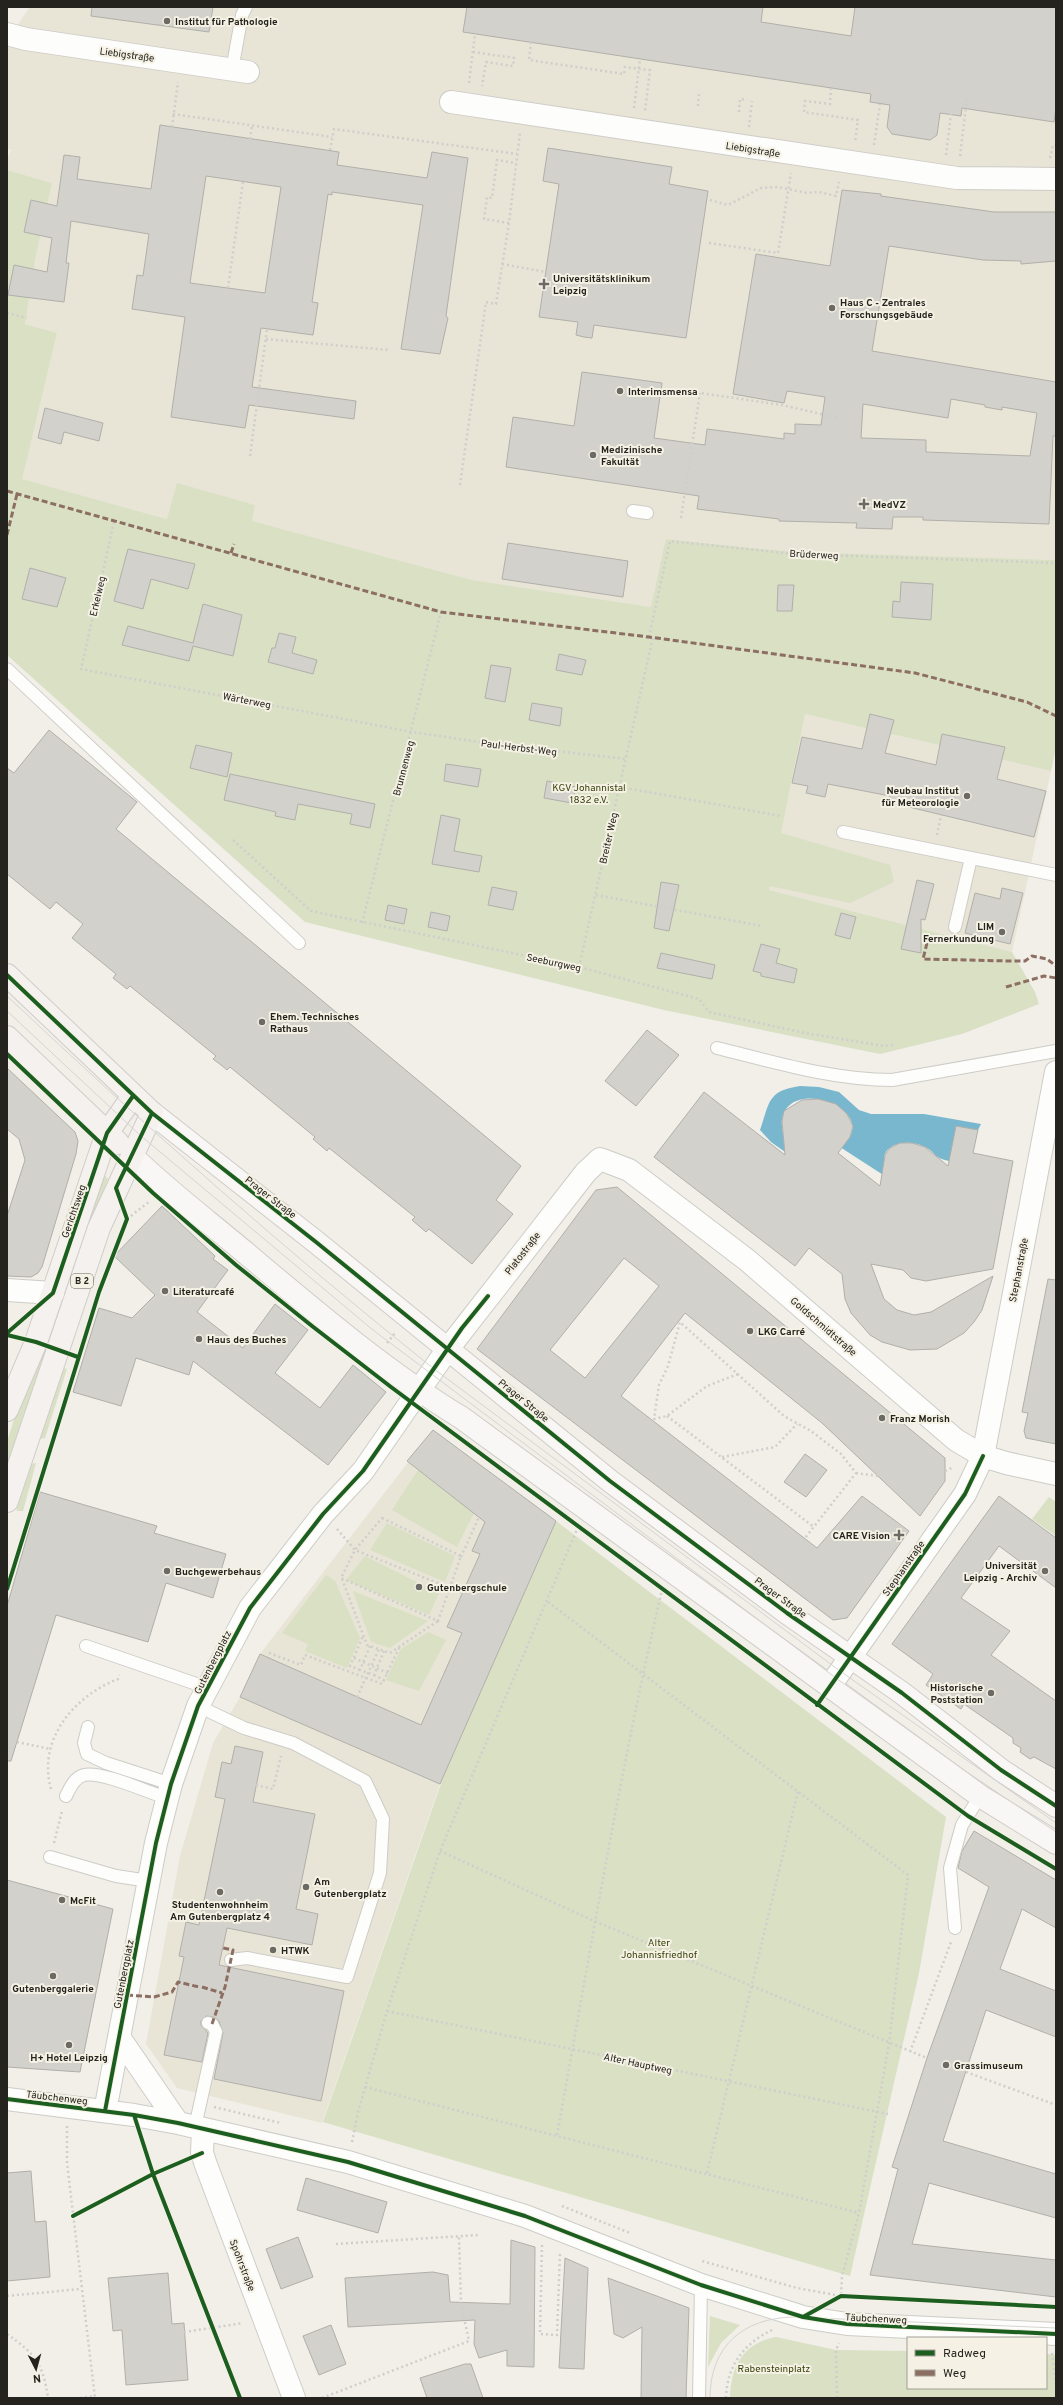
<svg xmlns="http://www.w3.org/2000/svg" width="1063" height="2405" font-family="Overpass,sans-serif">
	<rect width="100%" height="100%" fill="#f1efe8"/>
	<path fill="#e8e4d6" d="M30 7H1056V560L795 552 667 539 651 607 472 580 252 521 255 505 178 484 168 519 21 479 57 333 25 324 36 255 52 183 7 170V160L11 150 7 148V40Z
		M805 714 1051 771 1012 952 769 890Z
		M433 1430 556 1521 440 1784 322 2123 177 2088 146 2044 180 1856 213 1743 240 1697 260 1654Z"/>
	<path fill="#d9e0c4" d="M7 170 52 183 36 255 25 324 57 333 22 479 167 519 177 483 255 505 252 521 472 580 651 607 666 539 795 552 1056 560V748L1051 771 805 714 781 833 890 865 894 882 850 903 770 886 769 890 1012 952 1035 992 1039 1004 962 1034 880 1054 664 1010 305 922 7 655Z
		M104 1175 108 1179 88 1228 86 1229Z
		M43 1351 48 1352 23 1416 7 1468V1442L16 1413Z
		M64 1368 67 1369 45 1438 40 1439 38 1436Z
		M36 1463 23 1511H17L16 1507 29 1464Z
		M418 1470 474 1513 457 1547 392 1510Z
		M1049 1497 1056 1502V1536L1032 1519Z
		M556 1521 946 1817 919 1973 850 2276 323 2122 444 1775Z
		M387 1523 455 1556 445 1582 370 1550Z
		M365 1556 439 1593 429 1615 346 1580Z
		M326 1575 335 1581 360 1638 347 1668 305 1651 308 1644 282 1633Z
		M353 1591 428 1621 390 1648 371 1642Z
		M428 1632 446 1640 419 1691 386 1680 401 1649Z
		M710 2316 740 2325 721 2343 708 2367Z
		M776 2337 836 2350 908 2351V2388H1046V2354L1056 2355V2398H730C731 2366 743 2343 776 2337Z"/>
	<path fill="#79b7ce" d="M800 1086 819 1087 839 1092 859 1110 871 1114H924L981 1124 978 1130 949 1161C931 1157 937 1152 923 1146 912 1140 885 1141 884 1159 884 1166 888 1173 891 1180L840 1147C885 1114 796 1076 783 1115 779 1126 786 1143 788 1154L771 1142 760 1130C770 1102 767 1091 800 1086Z"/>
	<path fill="#d3d1cb" stroke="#b1afaa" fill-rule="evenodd" d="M92 7H213L209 32 91 16Z
		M467 7H763L761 22 851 36 855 7H1056V108L1054 122 962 108 961 116 940 113 937 135 930 140 892 134 887 127 890 105 870 102 871 94 463 32Z
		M160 125 339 152 337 165 427 178 432 152 468 158 446 316 448 318 440 354 401 349 423 205 332 192V195L328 194 312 302 318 303 313 335 261 328 252 387 356 401 354 419 249 405 245 428 171 417 185 317 132 309 137 275 143 276 149 234 71 221 66 263H69L64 302 8 295 14 265 47 272 52 238 24 232 31 200 57 206 64 155 80 157 77 179 151 189ZM206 176 281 187 265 293 190 283Z
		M548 148 672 167 669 184 708 191 686 338 594 325 592 338 584 337 576 335 578 322 539 317 559 184 543 181Z
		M842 190 881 194V196L994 212H1056V261L1021 264V261L983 260 889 246 872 351 1056 382V436H1053L1049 524 923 520V517H893L892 529 856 528 857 523 779 521V519L697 509 699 496 506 467 513 417 574 426 582 372 662 383 654 438 705 445 707 429 784 439V433L795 434V424L821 425 825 397 787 391 784 403 733 394 756 254 830 266ZM951 399 985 405V407L1002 410V407L1037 413 1030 456 926 452V440L861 438 863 404 948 418Z
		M45 408 103 423 99 441 64 432 61 444 38 438Z
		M508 543 628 561 623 597 502 579Z
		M128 549 195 564 188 589 151 579 143 609 114 601Z
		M30 568 66 578 57 607 22 599Z
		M901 582 933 584 931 620 892 617 893 601 900 602Z
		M778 585H794L792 611H777Z
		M203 604 242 615 233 656 193 646 189 661 122 645 128 626 193 643Z
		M279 633 296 637 292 653 317 660 313 674 268 662 272 648H275Z
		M559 654 586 660 582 675 556 670Z
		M491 665 511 668 505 702 485 698Z
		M532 703 562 708 560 726 529 720Z
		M870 714 894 720 885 753 936 765 942 734 1005 747 997 779 1046 791 1034 837 888 802 890 796 828 784 825 797 806 793 808 786 792 783 802 737 862 749Z
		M49 730 137 802 116 829 521 1166 496 1200 513 1214 472 1264 429 1229 426 1232 412 1220 415 1217 329 1148 327 1151 313 1139 315 1137 230 1067 227 1070 221 1065 213 1059 216 1056 130 986 127 989 113 978 116 974 72 938 83 924 56 902 50 909 7 874V768L14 773Z
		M196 745 232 753 227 777 190 768Z
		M446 764 481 769 478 787 444 781Z
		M230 774 375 804 370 828 350 824 352 814 298 804 295 820 275 816 276 812 224 800Z
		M547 781 576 787 572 803 544 798Z
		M441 815 460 819 454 851 482 856 479 872 432 864Z
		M917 880 934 884 925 920 921 919V953L901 949Z
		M661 882 679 885 669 931 654 928Z
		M492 887 517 892 513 910 488 905Z
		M1002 888 1023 893 1010 944 965 933 975 893 1000 899Z
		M388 905 407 909 404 924 385 920Z
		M431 912 450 916 447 931 428 927Z
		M841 913 856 917 850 939 835 935Z
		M761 944 780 949 776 963 797 969 794 983 761 976V973L753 971Z
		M661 953 715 965 712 979 657 968Z
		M647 1030 679 1055 636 1106 605 1081Z
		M7 1068 75 1132 78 1141 76 1154 42 1267 38 1273 31 1277 7 1276V1216L25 1160 19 1139 7 1129Z
		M704 1092 785 1155 782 1121 784 1111 802 1100 818 1099 836 1104 847 1114 853 1126 850 1137 838 1153 880 1186 885 1155 890 1148 900 1143H912L925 1147 948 1166 956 1126 978 1130 973 1153 1013 1161 993 1269 926 1281 911 1278 903 1270 871 1264 884 1299 897 1310 914 1315 931 1312 993 1276 982 1310 974 1322 964 1333 937 1349 910 1350 882 1342 870 1335 851 1313 845 1299 842 1274 809 1248 795 1266 654 1157Z
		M617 1187 945 1458V1481L920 1516 822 1423 685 1313 621 1396 817 1548 862 1496 909 1531 847 1618 833 1620 477 1349 596 1190ZM624 1258 659 1286 585 1378 550 1350Z
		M162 1206 215 1256 213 1259 228 1270 197 1312 243 1348 275 1304 308 1330 275 1373 320 1408 353 1365 386 1392 328 1465 193 1361 189 1375 136 1358 121 1406 73 1392 99 1308 132 1318 155 1295 114 1256Z
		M1048 1279 1056 1280V1444L1026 1438 1024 1431 1028 1413 1022 1412Z
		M433 1430 556 1521 440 1784 240 1697 260 1654 421 1725 462 1633 447 1627 480 1554 472 1551 485 1522 407 1461Z
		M805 1454 827 1470 806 1497 784 1482Z
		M40 1492 157 1526 154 1533 226 1554 213 1598 166 1583 148 1642 56 1615 11 1761H7V1606Z
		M999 1496 1056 1538V1588L999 1546 961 1598 1010 1631 991 1655 1056 1701V1769L1034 1757 1030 1759 1020 1752 1021 1748 1013 1743V1738L964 1704 961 1709 926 1685 933 1674 892 1644Z
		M235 1746 263 1752 253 1802 315 1814 296 1909 318 1914 312 1945 227 1928 219 1965 344 1991 321 2101 214 2079 223 2033 219 2021 214 2017 206 2016 201 2021V2025L208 2033 202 2062 164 2055 184 1957 179 1956 186 1922 199 1925 225 1799 215 1797 222 1762 231 1764Z
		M974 1831 1056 1880V1928L1022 1909 1000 1969 1056 1991V2037L986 2010 943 2141 1056 2174V2218L929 2183 912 2244 1056 2260V2297L870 2275 898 2169 892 2167 927 2058 989 1887 958 1868 962 1851Z
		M7 1880 113 1909 80 2072 7 2067Z
		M31 2171 35 2222 46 2221 50 2277 7 2281V2173Z
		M306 2178 387 2202 378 2233 297 2210Z
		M298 2237 313 2277 281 2289 266 2249Z
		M511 2240 535 2247 534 2367 507 2366V2350L479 2358 474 2344 475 2320 348 2327 345 2278 433 2272 448 2275 450 2302 510 2304Z
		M565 2258 588 2268 584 2369 559 2368Z
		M168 2273 172 2324 184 2323 188 2380 126 2385 122 2330 113 2331 108 2278Z
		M608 2278 689 2308 686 2398H641L642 2327 623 2338 614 2334Z
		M331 2325 346 2364 319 2375 303 2336Z
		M465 2364H471L483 2398H427L420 2378Z"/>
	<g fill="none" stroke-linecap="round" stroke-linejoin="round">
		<defs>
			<path id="service" d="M232 70 242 15 246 7
				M633 511 647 513
				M7 669 299 943
				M843 832 1056 875
				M955 927 971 858
				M717 1048C774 1062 833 1080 892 1080L1056 1051
				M86 1646 208 1688
				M198 1706 244 1728 293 1743 365 1781 383 1819 380 1873 347 1977 247 1958 231 1960
				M88 1727 84 1743 87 1754 106 1763 171 1784
				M66 1796C70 1788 74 1778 84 1775 102 1771 147 1792 167 1798
				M50 1857 116 1876 149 1881
				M955 1928 950 1868 962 1825 980 1796
				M195 2127 216 2032 212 2024 208 2023
				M699 2398 701 2285"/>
			<path id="minor" d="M7 34 26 39 248 72
				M451 102 957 178 1056 179
				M7 1290 53 1293
				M447 1350 586 1172 600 1159 629 1170 747 1260 956 1440 983 1456 1006 1463 1056 1474
				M830 1686 965 1494 983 1456 1056 1072
				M203 2129 202 2153 206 2165 294 2398"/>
			<path id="tertiary" d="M119 2037 178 2123
				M7 2099 134 2115 178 2123 348 2162 525 2216 701 2285 803 2317 847 2324 1056 2334
				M105 2111 156 1843 171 1784 198 1706 250 1608 323 1514 363 1471 447 1350"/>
			<path id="secondary" d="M152 1113 316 1242 610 1481 787 1613 902 1693 1001 1770 1056 1806
				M132 1156C168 1191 209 1222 247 1254 316 1312 385 1371 462 1418L980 1796 1056 1843"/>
			<path id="primary" d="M7 975 152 1113 99 1228 7 1501
				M7 1037 118 1143
				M7 1410 36 1342 107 1133 133 1096"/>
		</defs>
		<use href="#service" stroke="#ceccc7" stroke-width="14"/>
		<use href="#minor" stroke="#ceccc7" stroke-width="24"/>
		<use href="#tertiary" stroke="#ceccc7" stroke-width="24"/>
		<use href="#secondary" stroke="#ceccc7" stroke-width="24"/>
		<use href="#primary" stroke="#cfcdca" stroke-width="24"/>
		<path stroke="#cfcecc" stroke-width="2.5" stroke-dasharray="2 3" stroke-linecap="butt" d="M531 42 529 60 624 74 625 67 650 70 645 111
			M473 52 514 58 513 66 486 62 482 86
			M469 83 475 34
			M831 88 830 104 805 101 804 112 858 120 855 142
			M698 106 699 94
			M634 108 640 59
			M739 112 740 99 747 100
			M173 114 332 137
			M172 127 178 82
			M749 127 752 101
			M250 139 252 125
			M874 145 880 104
			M330 150 334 129 517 154
			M946 155 951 114
			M960 156 967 98
			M1050 158 1053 145H1056
			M710 200 728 205 761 188 778 187 807 193 819 192 836 196 839 182
			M509 223 484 219 487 197 492 198 497 160 516 163
			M709 243 778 253 791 173
			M502 264 546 272
			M228 288 243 182
			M7 313 27 318
			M266 339 389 350
			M687 391 782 405 838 418
			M250 456 267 329
			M460 485 486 302 496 304 509 223 520 133
			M681 518 700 393
			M114 522 81 669 412 732 479 742 626 759
			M649 637 670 541 794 554 1056 563
			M620 787 781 816
			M937 835 941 815
			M233 840 311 911 579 967 699 999 709 1012 805 1033 884 1046 893 1045
			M596 895 762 926
			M362 923 441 612
			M579 967 653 637
			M127 1219 150 1201
			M387 1343 395 1333
			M738 1374 707 1386 667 1416 654 1419 659 1385 668 1366 680 1322 784 1416 811 1431 841 1454 856 1473 805 1538
			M667 1416 814 1527
			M722 1457 775 1447 797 1424
			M945 1471 954 1467
			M856 1473 878 1476
			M382 1518 461 1556 438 1621 341 1578 355 1550Z
			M337 1529 355 1550 463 1593
			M461 1557 479 1517
			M342 1579 367 1645 390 1653 438 1621
			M548 1602 908 1875 889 2044 859 2213 842 2276 841 2296 797 2288 702 2261
			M370 1646 360 1670 374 1675 384 1651
			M269 1653 301 1665 305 1655 382 1684 384 1680
			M354 1658 388 1673
			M360 1670 350 1666 363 1636
			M374 1675 384 1680 399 1648
			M357 1697 379 1649
			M17 1742 50 1749
			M256 1785 273 1789 281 1756
			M51 1789C37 1740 74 1696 118 1679L119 1675
			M54 1843 62 1811
			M440 1851 594 1921 927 2058
			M199 1987H202
			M387 2011 888 2114
			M910 2052 951 1942
			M966 2072 1056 2105
			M365 2087 859 2213
			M214 2107 281 2123
			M67 2126V2163L95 2398
			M557 2135C590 1953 620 1770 662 1590
			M141 2138 153 2174 240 2398
			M352 2142 358 2112 387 2011 440 1851 578 1527
			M707 2173 798 1791
			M562 2206 630 2233
			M73 2216 153 2174 183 2162
			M336 2244 478 2235
			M542 2245 540 2334 557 2335 560 2252
			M7 2296 80 2289
			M184 2332 243 2323
			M7 2334C35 2354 43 2363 48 2398
			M1052 2353 1056 2383
			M80 2398 95 2396
			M322 2398 469 2341 461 2304 459 2237
			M726 2398C727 2366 743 2344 772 2330
			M837 2398 836 2350 839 2343"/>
		<use href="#service" stroke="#fdfdfc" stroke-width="12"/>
		<use href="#minor" stroke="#fdfdfc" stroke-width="22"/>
		<use href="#tertiary" stroke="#fdfdfc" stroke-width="22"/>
		<use href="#secondary" stroke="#f9f7f5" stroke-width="22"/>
		<use href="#primary" stroke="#f4f1ee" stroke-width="22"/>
		<path stroke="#d5d4d2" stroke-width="1" d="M7 996C145 1126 286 1251 434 1369L840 1671 1056 1823
			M7 1011 141 1136 373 1330 836 1678 964 1770 1056 1832
			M710 2398C710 2346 743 2318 794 2317L1056 2328"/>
		<path stroke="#8d6e63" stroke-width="3" stroke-dasharray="6 3" stroke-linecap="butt" d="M7 491 441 612 649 637 915 673 1027 702 1056 716
			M7 535 17 494
			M231 553 234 544
			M927 943 923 959 1009 961H1025L1032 956 1047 959 1056 966
			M1006 987 1044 976 1056 978
			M202 1987 222 1993
			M127 1995 154 1997 172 1992 178 1982 199 1987
			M212 2024 225 1987 233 1950 223 1948"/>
		<defs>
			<path id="cycleway" d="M7 975 152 1113 316 1242 610 1481 787 1613 902 1693 1001 1770 1056 1806
				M7 1054 153 1193 236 1265 312 1326 391 1387 968 1816 1056 1869
				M7 1333 53 1293 107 1133 133 1096
				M7 1335 36 1342 78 1357
				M7 1589 99 1292 127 1219 116 1188 152 1113
				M817 1705 965 1494 983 1456
				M7 2099 134 2115 178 2123 348 2162 525 2216 701 2285 803 2317 847 2324 1056 2334
				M105 2111 156 1843 171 1784 198 1706 250 1608 323 1514 363 1471 462 1328 488 1296
				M134 2115 153 2174 240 2398
				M73 2216 153 2174 202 2153
				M803 2317 841 2296 1056 2307"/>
		</defs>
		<use href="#cycleway" stroke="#f5f1e4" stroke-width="6"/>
		<use href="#cycleway" stroke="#1b5e20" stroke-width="4"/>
	</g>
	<g fill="#6c6a65" stroke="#f5f1e4" stroke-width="1.5">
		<circle cx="167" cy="21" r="4"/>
		<path d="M542 278h4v4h4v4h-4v4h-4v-4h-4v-4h4z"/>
		<circle cx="832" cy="308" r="4"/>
		<circle cx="620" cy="391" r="4"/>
		<circle cx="593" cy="455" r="4"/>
		<path d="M862 498h4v4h4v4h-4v4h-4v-4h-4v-4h4z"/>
		<circle cx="967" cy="796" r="4"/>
		<circle cx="1002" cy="932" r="4"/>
		<circle cx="262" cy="1022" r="4"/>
		<circle cx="165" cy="1291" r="4"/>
		<circle cx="750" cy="1331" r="4"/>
		<circle cx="199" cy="1339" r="4"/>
		<circle cx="882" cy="1418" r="4"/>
		<path d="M897 1529h4v4h4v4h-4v4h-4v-4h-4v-4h4z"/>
		<circle cx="167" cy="1571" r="4"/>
		<circle cx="1045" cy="1571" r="4"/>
		<circle cx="419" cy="1587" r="4"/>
		<circle cx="991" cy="1693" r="4"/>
		<circle cx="306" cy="1887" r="4"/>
		<circle cx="220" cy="1892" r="4"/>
		<circle cx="62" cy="1900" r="4"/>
		<circle cx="273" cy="1950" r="4"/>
		<circle cx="53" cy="1976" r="4"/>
		<circle cx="69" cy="2045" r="4"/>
		<circle cx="946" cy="2065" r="4"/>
	</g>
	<g text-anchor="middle" stroke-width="4" stroke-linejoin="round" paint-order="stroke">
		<rect fill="#f5f1e4" stroke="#636159" stroke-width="1" x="71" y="1274" width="22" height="14" rx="3"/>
		<g font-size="9" font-weight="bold" fill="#25231e">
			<text x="82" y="1284">B 2</text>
		</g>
		<g font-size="10" font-weight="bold" fill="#25231e" stroke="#f5f1e4" text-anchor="start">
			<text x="175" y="25">Institut für Pathologie</text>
			<text x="553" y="282">Universitätsklinikum<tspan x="553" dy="12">Leipzig</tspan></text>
			<text x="840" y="306">Haus C - Zentrales<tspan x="840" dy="12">Forschungsgebäude</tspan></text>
			<text x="628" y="395">Interimsmensa</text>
			<text x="601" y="453">Medizinische<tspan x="601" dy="12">Fakultät</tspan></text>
			<text x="873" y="508">MedVZ</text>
			<text x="959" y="794" text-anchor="end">Neubau Institut<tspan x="959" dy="12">für Meteorologie</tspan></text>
			<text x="994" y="930" text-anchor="end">LIM<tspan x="994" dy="12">Fernerkundung</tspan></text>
			<text x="270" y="1020">Ehem. Technisches<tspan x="270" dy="12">Rathaus</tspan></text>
			<text x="173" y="1295">Literaturcafé</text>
			<text x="758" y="1335">LKG Carré</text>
			<text x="207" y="1343">Haus des Buches</text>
			<text x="890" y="1422">Franz Morish</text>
			<text x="890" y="1539" text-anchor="end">CARE Vision</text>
			<text x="1037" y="1569" text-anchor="end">Universität<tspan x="1037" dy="12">Leipzig - Archiv</tspan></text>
			<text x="175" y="1575">Buchgewerbehaus</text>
			<text x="427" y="1591">Gutenbergschule</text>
			<text x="983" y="1691" text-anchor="end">Historische<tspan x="983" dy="12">Poststation</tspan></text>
			<text x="314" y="1885">Am<tspan x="314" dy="12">Gutenbergplatz</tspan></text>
			<text x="70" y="1904">McFit</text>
			<text x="220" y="1908" text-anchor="middle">Studentenwohnheim<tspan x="220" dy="12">Am Gutenbergplatz 4</tspan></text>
			<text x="281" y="1954">HTWK</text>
			<text x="53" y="1992" text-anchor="middle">Gutenberggalerie</text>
			<text x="69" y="2061" text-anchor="middle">H+ Hotel Leipzig</text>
			<text x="954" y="2069">Grassimuseum</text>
		</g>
		<g font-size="10" fill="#25231e" stroke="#f5f1e4">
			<text transform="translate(127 54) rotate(8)" y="4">Liebigstraße</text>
			<text transform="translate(753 149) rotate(9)" y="4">Liebigstraße</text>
			<text transform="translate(814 554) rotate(3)" y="4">Brüderweg</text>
			<text transform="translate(97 596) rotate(-77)" y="4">Erkelweg</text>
			<text transform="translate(247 700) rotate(11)" y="4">Wärterweg</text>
			<text transform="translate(519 747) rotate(7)" y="4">Paul-Herbst-Weg</text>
			<text transform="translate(403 768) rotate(-75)" y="4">Brunnenweg</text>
			<text transform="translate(608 838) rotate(-77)" y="4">Breiter Weg</text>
			<text transform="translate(554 962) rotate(12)" y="4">Seeburgweg</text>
			<text transform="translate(271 1197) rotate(38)" y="4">Prager Straße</text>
			<text transform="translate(73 1211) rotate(-71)" y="4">Gerichtsweg</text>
			<text transform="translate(522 1253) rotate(-52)" y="4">Platostraße</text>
			<text transform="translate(1018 1270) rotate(-79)" y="4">Stephanstraße</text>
			<text transform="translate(824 1326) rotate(41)" y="4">Goldschmidtstraße</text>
			<text transform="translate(524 1400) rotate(39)" y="4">Prager Straße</text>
			<text transform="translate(903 1568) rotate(-55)" y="4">Stephanstraße</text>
			<text transform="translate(781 1597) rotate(36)" y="4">Prager Straße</text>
			<text transform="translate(212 1662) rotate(-63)" y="4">Gutenbergplatz</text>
			<text transform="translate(123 1974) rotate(-79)" y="4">Gutenbergplatz</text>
			<text transform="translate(638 2063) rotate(12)" y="4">Alter Hauptweg</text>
			<text transform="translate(57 2097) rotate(7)" y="4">Täubchenweg</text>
			<text transform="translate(243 2265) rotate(69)" y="4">Spohrstraße</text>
			<text transform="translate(876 2318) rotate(3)" y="4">Täubchenweg</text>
		</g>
		<g font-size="10" fill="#37430b" stroke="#f5f1e4">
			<text x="589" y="791">KGV Johannistal<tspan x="589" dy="12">1832 e.V.</tspan></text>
			<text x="659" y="1946">Alter<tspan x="659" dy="12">Johannisfriedhof</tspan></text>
			<text x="774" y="2372">Rabensteinplatz</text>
		</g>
	</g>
	<rect width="1063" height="2405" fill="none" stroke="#25231e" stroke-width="16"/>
	<rect x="907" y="2337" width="140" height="52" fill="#f5f1e4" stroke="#a29f95"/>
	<rect x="915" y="2350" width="20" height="6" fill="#1b5e20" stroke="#a29f95"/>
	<text x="943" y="2357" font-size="12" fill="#25231e">Radweg</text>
	<rect x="915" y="2370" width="20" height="6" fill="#8d6e63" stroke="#a29f95"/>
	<text x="943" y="2377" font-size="12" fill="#25231e">Weg</text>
	<g transform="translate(36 2369) rotate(174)" stroke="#f5f1e4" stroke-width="3" paint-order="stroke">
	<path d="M0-3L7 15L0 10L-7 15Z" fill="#25231e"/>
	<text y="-6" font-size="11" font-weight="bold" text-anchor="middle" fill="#25231e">N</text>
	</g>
</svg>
